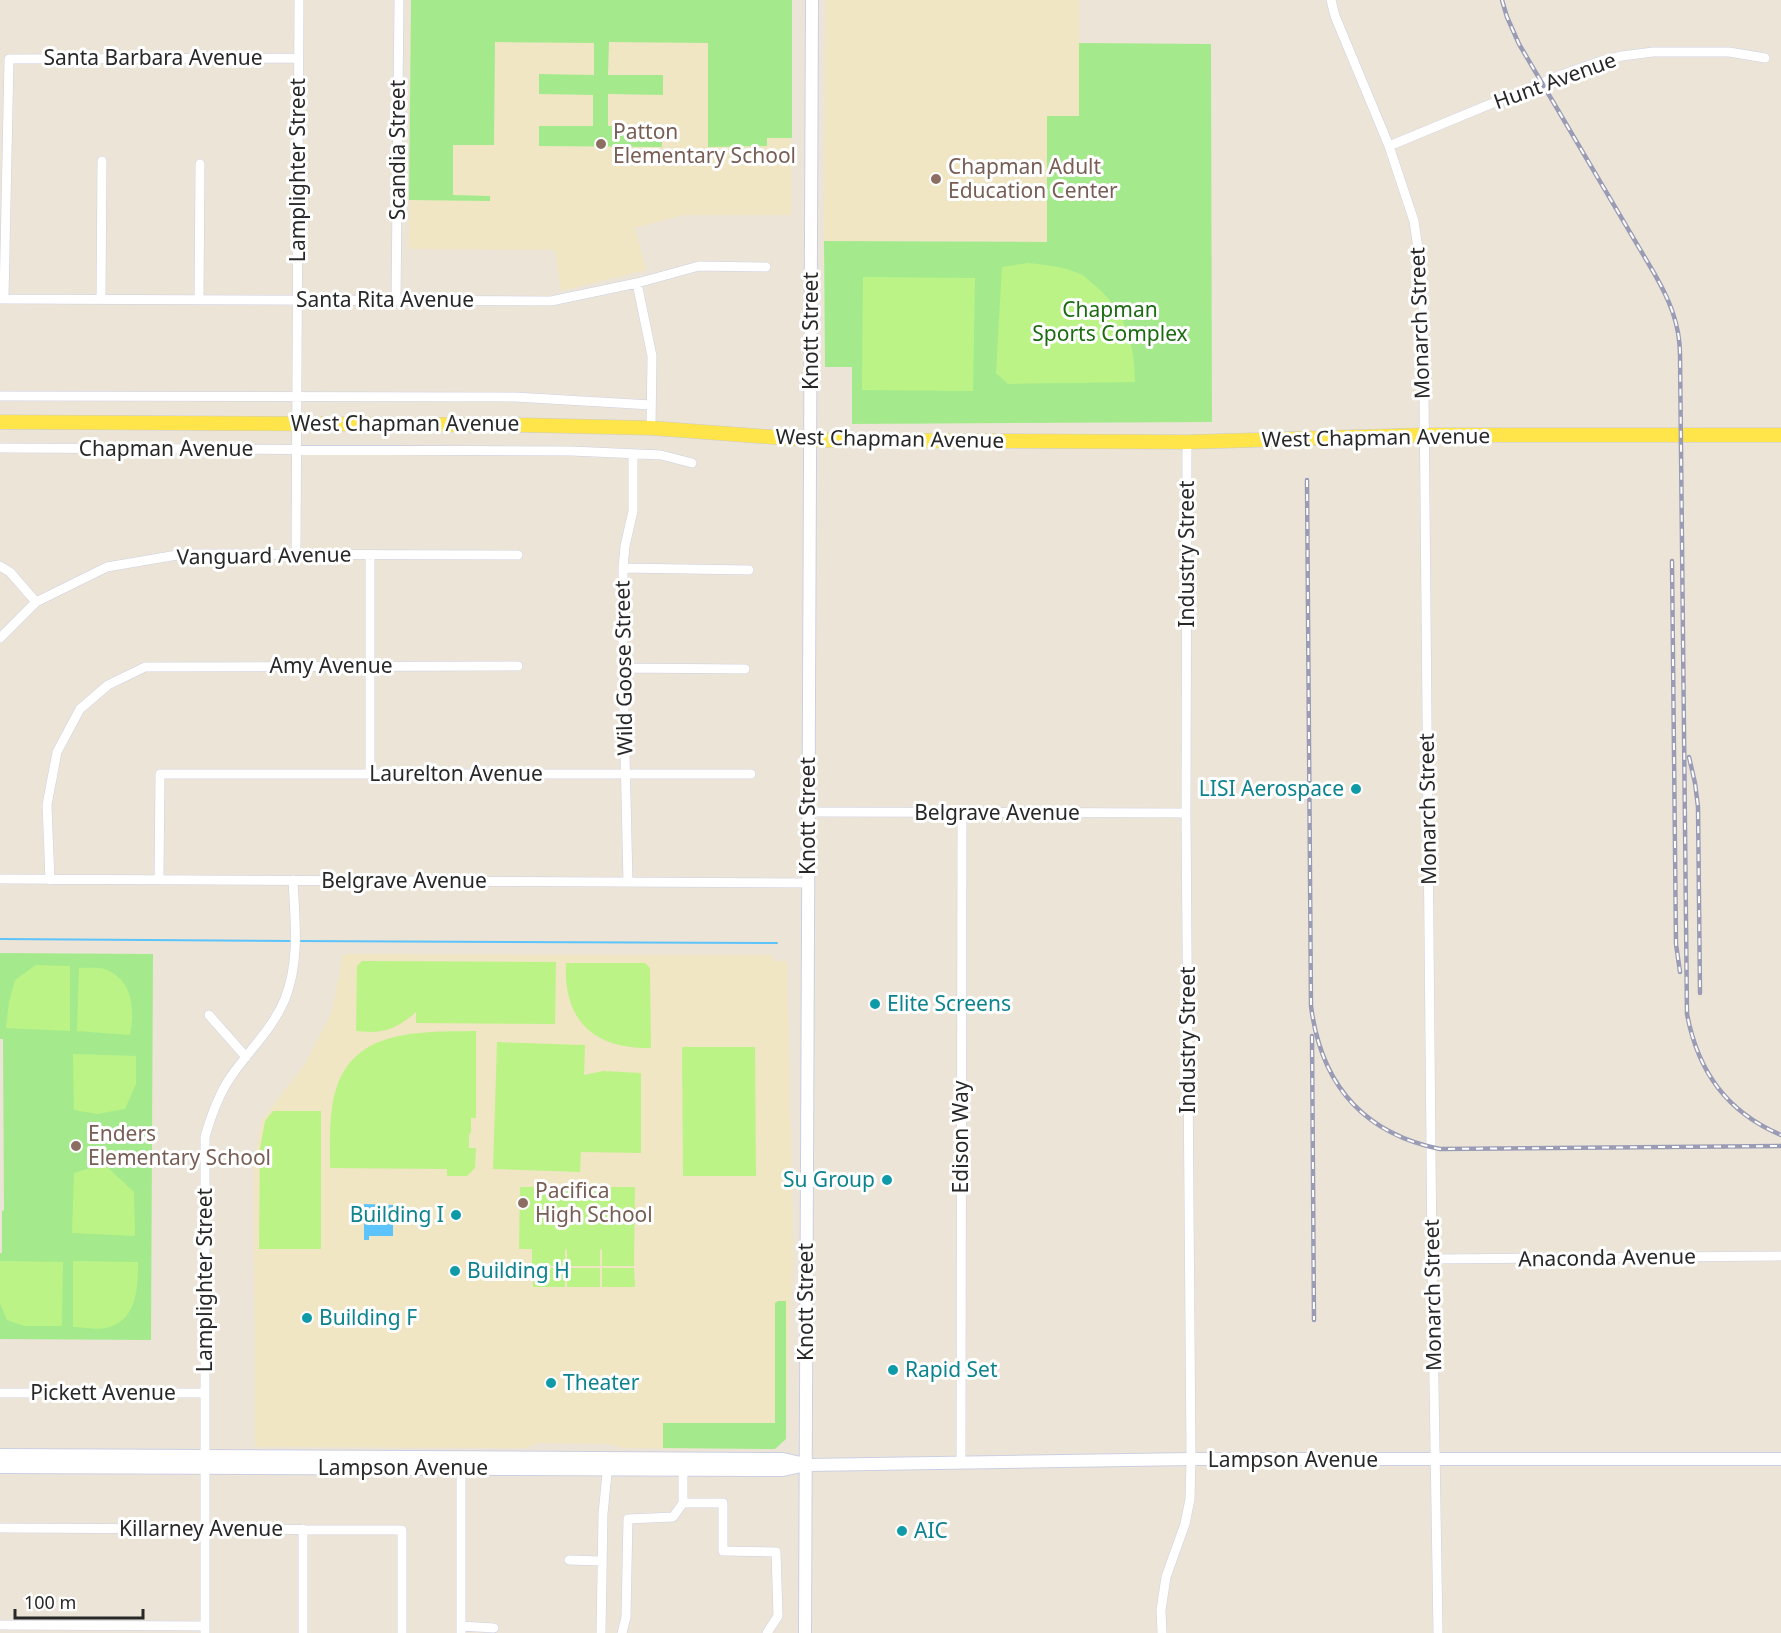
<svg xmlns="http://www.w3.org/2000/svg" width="1781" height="1633" font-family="'Noto Sans',sans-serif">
	<rect width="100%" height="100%" fill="#ece5d7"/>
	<path fill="#f0e6c4" d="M411 0H792L791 215H684L635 228 646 270 561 291 555 250 409 249Z
		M826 0H1079V116L1047 117V242L824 241Z
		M343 954 772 955 773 961H787L793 1245 786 1438 775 1449 623 1448 608 1444 539 1443 525 1448 255 1447 254 1161 262 1120 305 1064 332 1012Z"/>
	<path fill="#a4ea8c" d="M411 0H792V138H767V146L708 147V43L609 42 608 75H663V95L608 94V126L662 127V147L539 146V126H593V95L539 94V74L594 75V43L495 42 494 145H453V195L490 196V201L409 200Z
		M1079 43 1211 44 1212 422 852 424V367H825L824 241 1047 242V116H1079Z
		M0 953 153 954 151 1340 0 1339V1253H2V1211L4 1210 3 1039H0Z
		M778 1301H786V1439L775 1449 663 1448V1423H775V1303Z"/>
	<path fill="#bbf387" d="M1028 263C1045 265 1062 266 1078 273 1084 275 1088 280 1093 284 1124 308 1135 343 1135 382L1008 384 996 373 1002 267Z
		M863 277 975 278 973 391 862 390Z
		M362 961 556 962 555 1024 416 1023V1012C396 1030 382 1034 356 1031L357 966Z
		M566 963H645L650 968 651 1048C594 1049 563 1021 566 963Z
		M36 965 70 966V1031L6 1028 9 1002 15 980Z
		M79 968C87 968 100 967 107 970 133 981 135 1010 130 1035L77 1031Z
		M476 1031V1118H471V1133L469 1134V1148H476L475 1168 467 1176H447V1169L330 1168C330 1148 329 1128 332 1108 343 1028 413 1032 476 1031Z
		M497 1042 585 1045 584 1075 603 1071 641 1073V1153L581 1152 580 1172 493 1169Z
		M682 1047H755L756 1176H683Z
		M73 1054 136 1056V1084L125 1109 97 1114 74 1110Z
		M273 1111H321V1249H259L260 1149 265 1121Z
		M104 1164 134 1192 135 1236 72 1233 74 1173Z
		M520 1187H635L634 1266H602V1250L600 1249V1266H567V1250L565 1249V1266H532V1249H519Z
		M0 1261 63 1262 62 1326H24L7 1320 0 1303Z
		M73 1261 138 1262C138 1288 137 1321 106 1328 96 1330 83 1327 73 1327Z
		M533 1268H565V1287H533Z
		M567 1268H600V1287H567Z
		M602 1268H634L635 1287H602Z"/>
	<path fill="#5dc3fb" d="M364 1204 393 1205V1236H369V1240H364Z"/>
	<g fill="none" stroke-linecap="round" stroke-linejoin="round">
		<path stroke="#5dc3fb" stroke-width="2" d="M0 939 291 941
			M297 941 777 943"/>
		<defs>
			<path id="minor" d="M1331 0 1335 16 1389 146 1414 221 1423 283 1432 1259 1438 1633
				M1389 146 1561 75 1601 61 1622 56 1653 52H1729L1765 58
				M637 283 652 356 651 428
				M0 299 551 301 637 283 699 266 766 267
				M4 299 9 59 298 58
				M101 299 102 161
				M199 300 200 164
				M396 301 399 0
				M0 396 515 397 651 405
				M0 448 571 451 661 455 692 463
				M296 555 299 0
				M0 566 10 572 36 602
				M623 568 749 570
				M0 638 36 602 107 567 183 554 518 555
				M623 668 745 669
				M370 774V555
				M808 812 1186 813
				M0 879 808 883
				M50 880 47 805 57 752 80 709 108 685 145 667 518 666
				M159 880 160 774H751
				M628 882 623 668V568L625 546 633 511V454
				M209 1015 246 1057
				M1432 1259 1781 1256
				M0 1393H205
				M961 1462 962 813
				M461 1465V1633
				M683 1503H723V1551L776 1552 778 1616 767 1633
				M0 1528 402 1530V1633
				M303 1529V1633
				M569 1560 602 1561
				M0 1625 205 1626
				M461 1626 494 1628
				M205 1633V1137C211 1116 218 1096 230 1078 248 1051 272 1030 285 999 300 961 295 920 293 880
				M601 1633 603 1514 608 1463
				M622 1633 626 1617 628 1519 673 1517 683 1503V1463
				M1162 1633 1161 1610 1166 1577 1185 1524 1190 1499 1191 1459 1186 813 1187 442"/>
			<path id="secondary" d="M0 1455 783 1459 805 1464
				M0 1467 783 1470 806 1465 1191 1459H1781
				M805 1633 812 0"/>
			<path id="primary" d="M0 422 522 425 651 428 811 440 1187 442 1424 435H1781"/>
		</defs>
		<use href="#minor" stroke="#cccfe3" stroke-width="10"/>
		<use href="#secondary" stroke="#cccfe3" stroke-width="14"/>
		<use href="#primary" stroke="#cbcbcb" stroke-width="15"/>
		<use href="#minor" stroke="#fff" stroke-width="9"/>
		<use href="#secondary" stroke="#fff" stroke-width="12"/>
		<use href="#primary" stroke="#ffe549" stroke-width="14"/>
		<defs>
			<path id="rail" d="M1502 0 1507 17 1519 44 1654 273C1669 299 1680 324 1680 355L1687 1014C1698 1072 1727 1112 1781 1135
				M1307 480 1311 1006C1321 1084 1362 1133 1440 1149L1781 1146
				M1672 561 1676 944 1680 972
				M1689 757 1695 783 1698 807 1700 993
				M1312 1036 1314 1320"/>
		</defs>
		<use href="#rail" stroke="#9a9bb5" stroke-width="4.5"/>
		<use href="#rail" stroke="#fff" stroke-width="2" stroke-dasharray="7" stroke-linecap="butt"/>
	</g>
	<g fill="#8d6e63" stroke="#fff" stroke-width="2">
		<circle cx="601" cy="144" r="6"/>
		<circle cx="936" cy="179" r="6"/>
		<circle cx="76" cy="1146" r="6"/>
		<circle cx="523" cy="1203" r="6"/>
	</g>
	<g fill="#0f9aa8" stroke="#fff" stroke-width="2">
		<circle cx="1356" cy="789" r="6"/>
		<circle cx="875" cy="1004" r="6"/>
		<circle cx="887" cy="1180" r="6"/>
		<circle cx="456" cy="1215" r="6"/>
		<circle cx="455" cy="1271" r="6"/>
		<circle cx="307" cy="1318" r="6"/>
		<circle cx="893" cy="1370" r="6"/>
		<circle cx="551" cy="1383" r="6"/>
		<circle cx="902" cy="1531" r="6"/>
	</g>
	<g text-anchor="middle" stroke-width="6" stroke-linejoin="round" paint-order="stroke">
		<g font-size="21" fill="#282828" stroke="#fff">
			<text x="153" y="65">Santa Barbara Avenue</text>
			<text transform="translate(1555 81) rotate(-20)" y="7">Hunt Avenue</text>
			<text transform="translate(398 150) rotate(-90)" y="7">Scandia Street</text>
			<text transform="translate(298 170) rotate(-90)" y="7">Lamplighter Street</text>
			<text x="385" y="307">Santa Rita Avenue</text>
			<text transform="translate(1420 323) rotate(-92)" y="7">Monarch Street</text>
			<text transform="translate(811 331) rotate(-90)" y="7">Knott Street</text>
			<text x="405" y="431">West Chapman Avenue</text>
			<text transform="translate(1376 438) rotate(-1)" y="7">West Chapman Avenue</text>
			<text transform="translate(890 439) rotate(1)" y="7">West Chapman Avenue</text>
			<text x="166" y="456">Chapman Avenue</text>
			<text transform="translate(1187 554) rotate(-90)" y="7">Industry Street</text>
			<text transform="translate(264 556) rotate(-1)" y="7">Vanguard Avenue</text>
			<text x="331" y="673">Amy Avenue</text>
			<text transform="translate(624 668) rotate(-91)" y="7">Wild Goose Street</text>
			<text x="456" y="781">Laurelton Avenue</text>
			<text transform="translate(1428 809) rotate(-91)" y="7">Monarch Street</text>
			<text x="997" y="820">Belgrave Avenue</text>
			<text transform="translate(808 816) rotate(-90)" y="7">Knott Street</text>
			<text x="404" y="888">Belgrave Avenue</text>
			<text transform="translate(1188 1040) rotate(-90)" y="7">Industry Street</text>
			<text transform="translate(961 1137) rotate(-90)" y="7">Edison Way</text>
			<text transform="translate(1607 1258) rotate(-1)" y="7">Anaconda Avenue</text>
			<text transform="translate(205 1280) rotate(-90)" y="7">Lamplighter Street</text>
			<text transform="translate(1433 1295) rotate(-91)" y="7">Monarch Street</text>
			<text transform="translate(806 1302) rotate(-90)" y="7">Knott Street</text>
			<text x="103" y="1400">Pickett Avenue</text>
			<text x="1293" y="1467">Lampson Avenue</text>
			<text x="403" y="1475">Lampson Avenue</text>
			<text x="201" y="1536">Killarney Avenue</text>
		</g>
		<g font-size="21" fill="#785e54" stroke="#fff" text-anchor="start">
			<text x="613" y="139">Patton<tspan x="613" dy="24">Elementary School</tspan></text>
			<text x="948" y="174">Chapman Adult<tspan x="948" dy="24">Education Center</tspan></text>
			<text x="88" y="1141">Enders<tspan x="88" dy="24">Elementary School</tspan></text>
			<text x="535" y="1198">Pacifica<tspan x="535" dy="24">High School</tspan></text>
		</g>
		<g font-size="21" fill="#1c6b11" stroke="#fff">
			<text x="1110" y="317">Chapman<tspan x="1110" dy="24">Sports Complex</tspan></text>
		</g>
		<g font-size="21" fill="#0d838f" stroke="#fff" text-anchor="start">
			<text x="1344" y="796" text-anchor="end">LISI Aerospace</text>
			<text x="887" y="1011">Elite Screens</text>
			<text x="875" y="1187" text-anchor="end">Su Group</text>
			<text x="444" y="1222" text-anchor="end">Building I</text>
			<text x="467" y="1278">Building H</text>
			<text x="319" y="1325">Building F</text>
			<text x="905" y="1377">Rapid Set</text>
			<text x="563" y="1390">Theater</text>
			<text x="914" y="1538">AIC</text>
		</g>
	</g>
	<path d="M15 1609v9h128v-9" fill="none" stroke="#282828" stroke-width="3"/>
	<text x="24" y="1609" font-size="18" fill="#282828" stroke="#ffffff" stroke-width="4.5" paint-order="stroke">100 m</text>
</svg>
